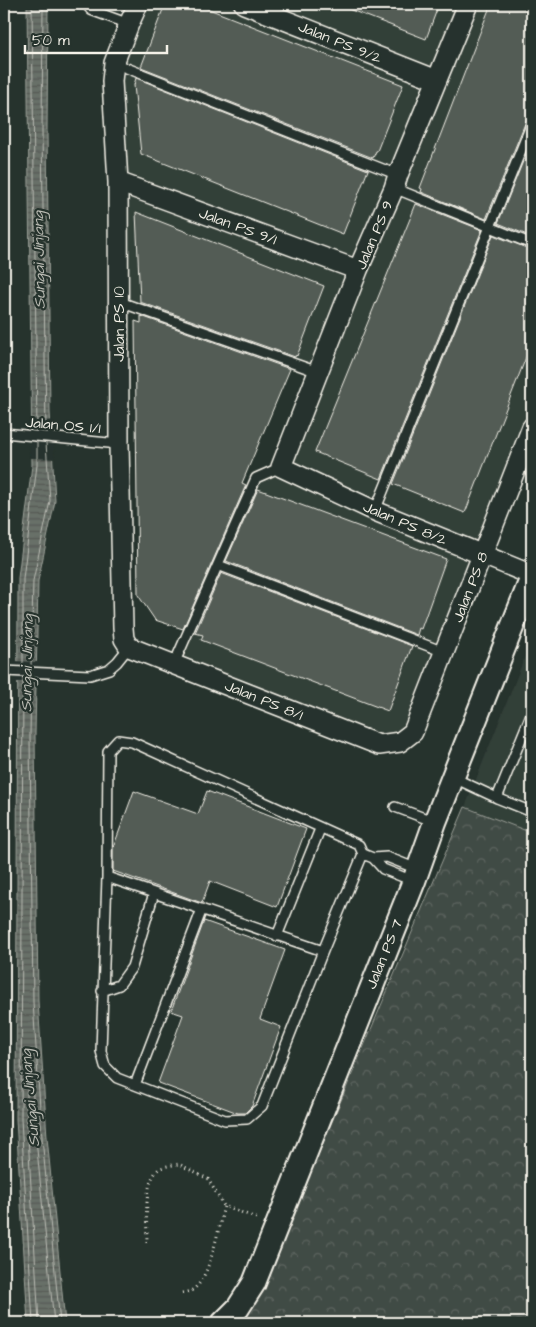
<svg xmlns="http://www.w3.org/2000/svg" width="536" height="1327" font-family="'Architects Daughter',sans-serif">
	<defs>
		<pattern id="forest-crowns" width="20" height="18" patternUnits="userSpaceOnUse" patternTransform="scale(1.25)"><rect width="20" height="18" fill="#414b45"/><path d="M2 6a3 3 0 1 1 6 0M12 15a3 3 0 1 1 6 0" fill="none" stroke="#5d6560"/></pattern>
		<pattern id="water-rules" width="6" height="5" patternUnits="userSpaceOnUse" patternTransform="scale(1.25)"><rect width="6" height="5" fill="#676f68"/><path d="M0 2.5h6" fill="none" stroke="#565a55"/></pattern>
	</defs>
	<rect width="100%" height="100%" fill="#26332d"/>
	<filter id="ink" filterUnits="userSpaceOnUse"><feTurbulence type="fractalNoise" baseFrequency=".02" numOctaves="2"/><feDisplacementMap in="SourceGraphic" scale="10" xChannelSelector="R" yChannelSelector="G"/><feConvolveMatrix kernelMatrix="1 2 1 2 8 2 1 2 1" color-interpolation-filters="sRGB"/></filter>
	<g filter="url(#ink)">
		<path fill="#333f39" d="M149 4H532V405L407 726 395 735 378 739 183 657 261 481 278 473 326 370 126 300 118 82 123 61Z
			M532 639V833L465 807Z"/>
		<path fill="url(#forest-crowns)" stroke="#9a9e96" d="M465 807 532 833V1323H243L257 1299Z"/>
		<path fill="url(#water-rules)" stroke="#9fa39b" d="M27 4H48L47 131 50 412 55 501 38 581 35 735 38 1001 47 1137 65 1323H28L16 1119 17 889 18 578 32 465Z"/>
		<path fill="#26332d" d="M29 419 53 421 55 459 30 458Z
			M15 661 39 662V682H15Z"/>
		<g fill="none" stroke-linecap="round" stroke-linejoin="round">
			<path stroke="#bcbdb5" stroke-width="1" d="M32 4 37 431
				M43 4 42 131 46 431
				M23 666V579L37 465V442
				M31 667 33 581 50 501 46 443
				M23 677 21 1119 33 1323
				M31 678 30 735 33 1002 42 1138 60 1323
				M39 1323 27 1119V1084L29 1082 32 1084 36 1139 54 1323"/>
		</g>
		<path fill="#525c55" stroke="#f4f1e8" d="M165 4H196L403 85 377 151H376L373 158 141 67Z
			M338 4H439L426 39 338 5Z
			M491 4H532V117L529 118 526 121 486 219 421 192 422 189 420 188Z
			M136 78 368 170 343 234 141 154 134 85Z
			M532 139V237L498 223Z
			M416 204 482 230 381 479 315 452Z
			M136 212 324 286 297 356 296 355 295 357 140 302Z
			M493 235 532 250V342L465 513 393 484Z
			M141 316 290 369 242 483 246 485 183 629 155 620 138 595 135 321 141 323Z
			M258 489 446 559 421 629 419 628 417 635 226 561Z
			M221 573 412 646 388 711 201 640 203 635 195 633Z
			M134 791 198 814 207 791 306 829 277 907 210 881 202 903 113 871V848Z
			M204 921 285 950 260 1019 281 1027 252 1106 245 1113H238L158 1083 183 1015 171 1011Z"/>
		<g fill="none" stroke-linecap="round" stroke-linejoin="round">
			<defs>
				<path id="service" d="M86 4 91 10 129 24
					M114 63 398 175
					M394 188 532 244
					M120 302 318 372
					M4 433 119 444
					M375 511 532 123
					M218 565 444 652
					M174 664 256 478 281 467
					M4 671 90 675 109 669 117 662 129 647
					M532 712 497 798 532 812
					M452 777 497 798
					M395 807 435 822
					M363 854 323 951 262 1106 247 1119 225 1120 117 1078 105 1066 101 1051 107 877 108 751 118 740 132 742 359 845 363 854 373 858 387 857 417 869
					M373 858 383 869 413 881
					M107 877 323 951
					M277 936 320 829
					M102 991 119 985 132 967 154 893
					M135 1085 202 909"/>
				<path id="minor" d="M138 4 129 24 114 63 112 81 118 182 119 444 123 628 124 639 129 647 379 745 400 742 413 732 532 427
					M244 4 437 80
					M468 4 398 175 394 188 358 270 281 467 375 511 532 575
					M118 182 358 270"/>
				<path id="tertiary" d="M223 1323 238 1308 254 1283 414 881 435 822 532 577"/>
			</defs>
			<use href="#service" stroke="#f4f1e8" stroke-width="12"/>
			<use href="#minor" stroke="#f4f1e8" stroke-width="22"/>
			<use href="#tertiary" stroke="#f4f1e8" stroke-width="26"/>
			<path stroke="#f4f1e8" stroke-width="3" stroke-dasharray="1 4" stroke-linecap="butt" d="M147 1243C147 1224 143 1181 159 1169 164 1166 173 1165 179 1164L208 1179 224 1206 259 1219
				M182 1293C187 1292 193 1291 196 1287 211 1273 219 1226 224 1206"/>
			<use href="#service" stroke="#26332d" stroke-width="9"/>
			<use href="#minor" stroke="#26332d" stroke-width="19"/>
			<use href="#tertiary" stroke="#26332d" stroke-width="22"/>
		</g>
	</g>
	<g text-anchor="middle" stroke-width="4.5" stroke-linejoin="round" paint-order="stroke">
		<g font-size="15" fill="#f4f1e8" stroke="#26332d">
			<text transform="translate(340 42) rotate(22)" y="5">Jalan PS 9/2</text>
			<text transform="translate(238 226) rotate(20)" y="5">Jalan PS 9/1</text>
			<text transform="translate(374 235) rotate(-67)" y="5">Jalan PS 9</text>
			<text transform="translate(119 324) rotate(-90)" y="5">Jalan PS 10</text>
			<text transform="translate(63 425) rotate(5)" y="5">Jalan OS 1/1</text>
			<text transform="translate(405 523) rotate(23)" y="5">Jalan PS 8/2</text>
			<text transform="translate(470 587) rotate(-69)" y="5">Jalan PS 8</text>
			<text transform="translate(264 700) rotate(22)" y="5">Jalan PS 8/1</text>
			<text transform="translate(384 954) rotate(-68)" y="5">Jalan PS 7</text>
		</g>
		<g font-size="16" font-style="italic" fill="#bcbdb5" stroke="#26332d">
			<text transform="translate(38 260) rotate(-91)" y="6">Sungai Jinjang</text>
			<text transform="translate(26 663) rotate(-89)" y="6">Sungai Jinjang</text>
			<text transform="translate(29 1098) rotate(-95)" y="6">Sungai Jinjang</text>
		</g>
	</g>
	<rect width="536" height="1327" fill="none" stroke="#26332d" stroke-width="20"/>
	<rect x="10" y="10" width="516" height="1307" fill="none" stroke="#f4f1e8" stroke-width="2" filter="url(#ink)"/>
	<path d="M25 45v8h142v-8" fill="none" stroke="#f4f1e8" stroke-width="2.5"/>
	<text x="32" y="45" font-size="15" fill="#f4f1e8" stroke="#26332d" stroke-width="4" paint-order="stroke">50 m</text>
</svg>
